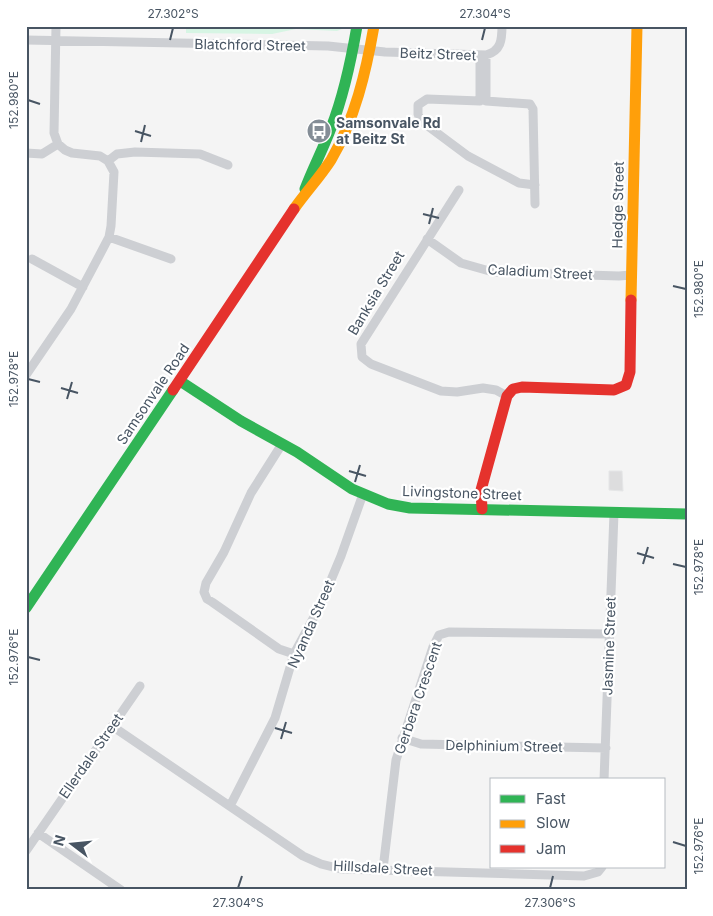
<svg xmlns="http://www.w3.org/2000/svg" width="713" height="916" font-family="Inter,sans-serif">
	<rect width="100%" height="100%" fill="#f4f4f4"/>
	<path fill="#d7f5e4" d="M186 26H344L342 29 337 31 296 29 272 34 186 33Z"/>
	<path fill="#ddddde" stroke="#e5e6e7" d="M609 471H622L623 491 609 490Z"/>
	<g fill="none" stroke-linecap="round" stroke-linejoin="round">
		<path stroke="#cdcfd3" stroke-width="9" d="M56 26 54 133 58 144
			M26 40 328 46 385 52 486 55C501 51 502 40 502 26
			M480 55V101L427 99 418 105V114L421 121 468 156 519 183 535 185
			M486 55V101L530 104 533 109 535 204
			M26 153 42 154 58 144 65 150 72 153 100 156 108 161 114 172 111 226 109 237 98 258 71 309 26 375
			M108 161 117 154 135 152 200 154 228 165
			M459 190 361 344 362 357 371 364 441 391 457 392 483 388 496 390 507 396
			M109 237 171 259
			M427 239 461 263 493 272 619 276 631 275
			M32 259 83 287
			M282 444 251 493 224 552 206 583 204 592 207 599 212 602 279 649 294 654
			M112 726 303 856 321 864 341 869 584 876 598 872 602 867
			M402 738 421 744 606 748
			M604 780 614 513
			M230 806 275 718 294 654 321 604 341 556 363 494
			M38 833 121 890
			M26 851 140 686
			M383 869 396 760 433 647 439 635 449 632 609 634"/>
		<path stroke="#30b455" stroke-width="11" d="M305 189C313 168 323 149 331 128 344 95 351 61 357 26
			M180 381 241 421 297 452 352 489 388 504 410 508 687 514
			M26 608 173 390"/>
		<path stroke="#ff9f0a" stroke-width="11" d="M294 209C306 192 320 177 331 160 355 119 366 72 374 26
			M631 300 637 26"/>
		<path stroke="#e5322d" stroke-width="11" d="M173 390 294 209
			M482 509 481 490 507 396 513 389 522 387 614 390 626 385 630 372 631 300"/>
	</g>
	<path fill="none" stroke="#485563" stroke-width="2" d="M170 40 173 28M482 40 485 28M28 100 40 104M135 131 151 136M141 142 145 125M423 214 439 218M429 224 433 208M673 286 686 289M28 379 40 382M61 388 78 393M67 399 72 382M349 471 366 476M355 482 360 465M637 553 654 558M643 564 648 547M673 564 686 567M28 657 40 660M275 728 292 733M281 739 286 722M673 842 686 846M238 888 242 876M550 888 553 876"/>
	<defs>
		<symbol id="bus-disc" viewBox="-11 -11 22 22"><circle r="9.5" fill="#848d96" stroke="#fff"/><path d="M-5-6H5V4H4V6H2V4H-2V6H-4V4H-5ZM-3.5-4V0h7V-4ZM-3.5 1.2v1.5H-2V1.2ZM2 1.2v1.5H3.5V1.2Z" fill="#fff"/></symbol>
	</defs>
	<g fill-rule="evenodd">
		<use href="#bus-disc" x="305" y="117" width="28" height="28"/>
	</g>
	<g text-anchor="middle" stroke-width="4.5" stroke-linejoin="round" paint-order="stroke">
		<g font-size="14" fill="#485563" stroke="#fff">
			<text transform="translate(250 45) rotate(1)" y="5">Blatchford Street</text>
			<text transform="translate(438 54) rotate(2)" y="5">Beitz Street</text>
			<text transform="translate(618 205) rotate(-89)" y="5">Hedge Street</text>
			<text transform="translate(540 272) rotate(3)" y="5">Caladium Street</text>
			<text transform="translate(376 293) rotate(-59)" y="5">Banksia Street</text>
			<text transform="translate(153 394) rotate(-56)" y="5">Samsonvale Road</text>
			<text transform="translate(462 493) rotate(2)" y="5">Livingstone Street</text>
			<text transform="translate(311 624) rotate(-66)" y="5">Nyanda Street</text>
			<text transform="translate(609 646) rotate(-88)" y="5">Jasmine Street</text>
			<text transform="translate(418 698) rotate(-71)" y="5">Gerbera Crescent</text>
			<text transform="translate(504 746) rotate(1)" y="5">Delphinium Street</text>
			<text transform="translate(91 756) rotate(-55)" y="5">Ellerdale Street</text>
			<text transform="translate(383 868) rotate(3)" y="5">Hillsdale Street</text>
		</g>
		<g font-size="14" font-weight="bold" fill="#485563" stroke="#fff" text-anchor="start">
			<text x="336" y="128">Samsonvale Rd<tspan x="336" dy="16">at Beitz St</tspan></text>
		</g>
	</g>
	<rect width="713" height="916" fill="none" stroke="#ffffff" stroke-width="55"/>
	<rect x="490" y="778" width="175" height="90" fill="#ffffff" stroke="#b6bbc1"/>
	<rect x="500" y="795" width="25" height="8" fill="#30b455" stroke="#b6bbc1"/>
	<text x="536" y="804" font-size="15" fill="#485563">Fast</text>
	<rect x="500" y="820" width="25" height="8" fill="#ff9f0a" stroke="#b6bbc1"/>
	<text x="536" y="828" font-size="15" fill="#485563">Slow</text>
	<rect x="500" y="845" width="25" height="8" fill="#e5322d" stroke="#b6bbc1"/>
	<text x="536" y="854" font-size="15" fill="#485563">Jam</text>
	<g transform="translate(72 844) rotate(286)" stroke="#ffffff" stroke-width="4" paint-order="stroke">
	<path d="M0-4L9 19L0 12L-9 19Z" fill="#485563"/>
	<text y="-8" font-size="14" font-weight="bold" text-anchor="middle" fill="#485563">N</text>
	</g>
	<rect x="28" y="28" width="658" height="860" fill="none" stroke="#485563" stroke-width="2"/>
	<g font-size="12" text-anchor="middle" fill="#485563">
		<text x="173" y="18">27.302°S</text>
		<text x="485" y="18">27.304°S</text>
		<text transform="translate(14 100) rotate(-90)" y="4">152.980°E</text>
		<text transform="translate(699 289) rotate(-90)" y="4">152.980°E</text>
		<text transform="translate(14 379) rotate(-90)" y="4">152.978°E</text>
		<text transform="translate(699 567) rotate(-90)" y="4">152.978°E</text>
		<text transform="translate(14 657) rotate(-90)" y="4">152.976°E</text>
		<text transform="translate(699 846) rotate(-90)" y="4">152.976°E</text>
		<text x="238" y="907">27.304°S</text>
		<text x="550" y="907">27.306°S</text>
	</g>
</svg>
